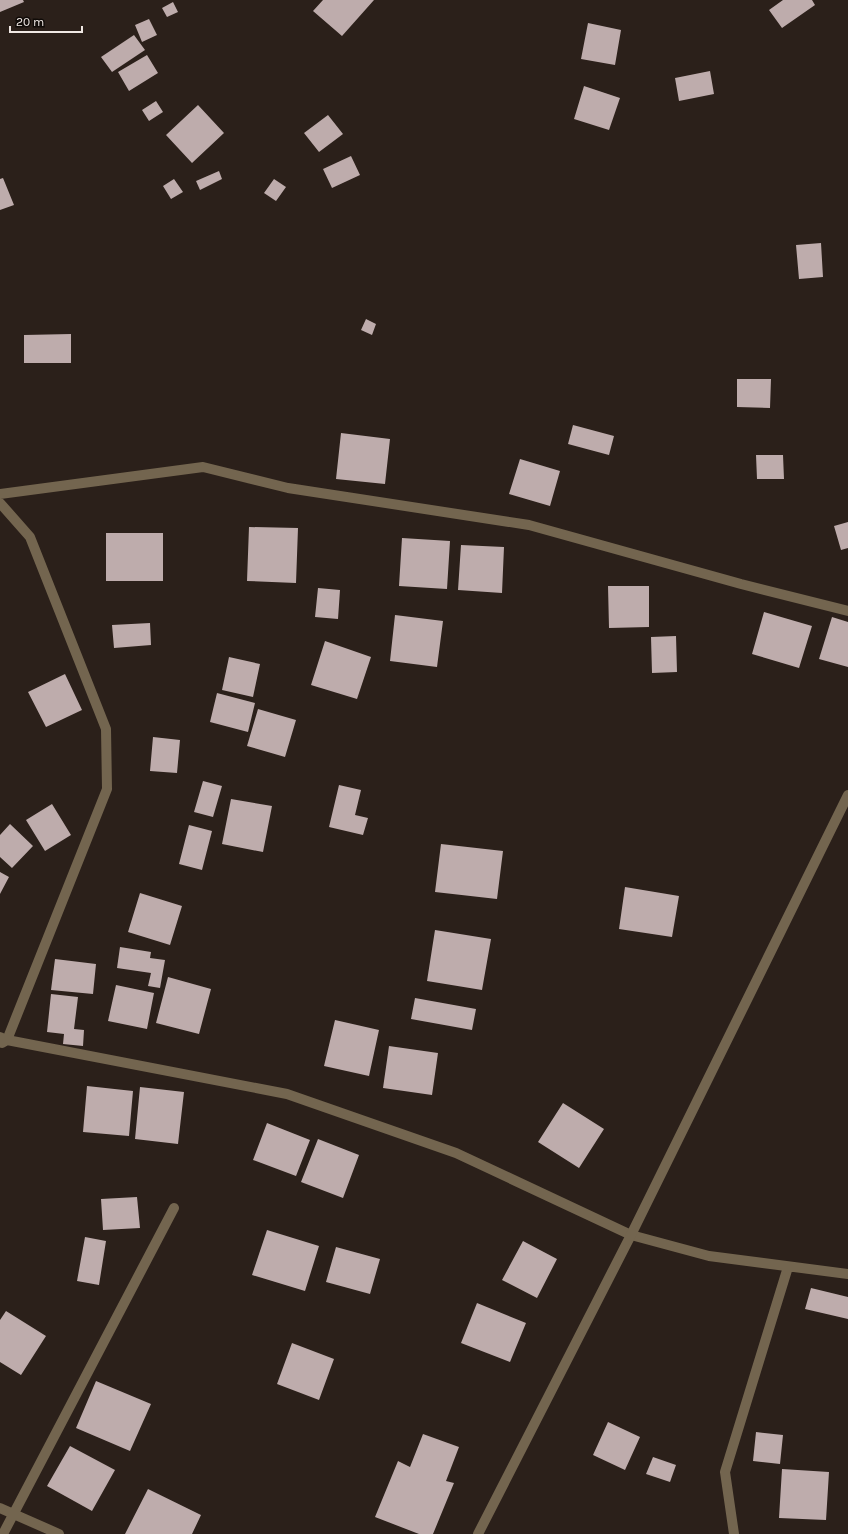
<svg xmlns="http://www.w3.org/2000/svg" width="848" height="1534" font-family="Karla,sans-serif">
	<rect width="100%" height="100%" fill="#2b201a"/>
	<path fill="#beacac" d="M0 0H23L24 2 0 12Z
		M323 0H374L342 36 313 11Z
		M783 0H812L815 5 782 28 769 10Z
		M173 2 178 12 167 17 162 8Z
		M149 19 157 35 142 42 135 25Z
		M588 23 621 30 615 65 581 59Z
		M134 35 145 50 112 72 101 57Z
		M147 55 158 73 129 91 118 72Z
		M710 71 714 94 679 101 675 78Z
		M584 86 620 98 609 130 574 119Z
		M156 101 163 112 149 121 142 110Z
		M198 105 224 133 192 163 166 135Z
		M328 115 343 134 319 152 304 133Z
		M351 156 360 175 332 188 323 169Z
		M219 171 222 179 200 190 196 181Z
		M3 178 14 205 0 210V179Z
		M174 179 183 192 171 199 163 186Z
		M274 179 286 187 276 201 264 193Z
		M821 243 823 277 799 279 796 245Z
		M366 319 376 324 372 335 361 330Z
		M71 334V363H24V335Z
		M737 379H771L770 408 737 407Z
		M573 425 614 436 609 455 568 444Z
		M341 433 390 439 385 484 336 479Z
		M756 455H783L784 479H757Z
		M520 459 560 471 550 506 509 494Z
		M848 522V548L841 550 834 526Z
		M249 527 298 528 296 583 247 581Z
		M106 533H163V581H106Z
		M402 538 450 541 447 589 399 586Z
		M461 545 504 547 502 593 458 590Z
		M608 586H649V627L609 628Z
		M318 588 340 590 338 619 315 617Z
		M764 612 812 626 799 668 752 654Z
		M395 615 443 621 437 667 390 661Z
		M832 617 848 622V667L819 659Z
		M150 623 151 645 114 648 112 625Z
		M676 636 677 672 652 673 651 637Z
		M325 641 371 657 357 699 311 685Z
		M229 657 260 664 253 697 222 690Z
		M65 674 82 710 46 727 28 692Z
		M217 693 255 703 248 732 210 722Z
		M258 709 296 720 285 757 247 746Z
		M153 737 180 740 177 773 150 771Z
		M203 781 222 786 213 817 194 812Z
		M339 785 361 790 355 815 368 818 363 835 329 827Z
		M231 799 272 806 263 852 222 844Z
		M52 804 71 835 45 851 26 820Z
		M10 824 33 846 12 868 0 857V835Z
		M189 825 212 831 202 870 179 864Z
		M441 844 503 851 497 899 435 892Z
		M0 872 9 877 0 894Z
		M625 887 679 896 672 937 619 929Z
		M140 893 182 906 170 945 128 932Z
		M435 930 491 939 482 990 427 981Z
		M120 947 151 952 150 958 165 960 160 988 148 986 151 973 117 968Z
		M55 959 96 964 93 994 51 990Z
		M168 977 211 989 199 1034 156 1023Z
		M116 985 154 993 147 1029 108 1021Z
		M51 994 78 997 74 1029 84 1030 83 1046 63 1044 64 1034 47 1032Z
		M415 998 476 1009 472 1030 411 1019Z
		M335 1020 379 1030 369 1076 324 1066Z
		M389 1046 438 1053 432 1095 383 1088Z
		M87 1086 133 1091 129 1136 83 1132Z
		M140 1087 184 1092 178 1144 135 1139Z
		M563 1103 604 1129 579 1168 538 1142Z
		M267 1123 310 1140 296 1176 253 1160Z
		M318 1139 359 1155 343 1198 301 1182Z
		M137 1197 140 1228 103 1230 101 1199Z
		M267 1230 319 1246 305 1291 252 1275Z
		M85 1237 106 1241 99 1285 77 1281Z
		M523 1241 557 1259 537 1298 502 1280Z
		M336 1247 380 1259 370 1294 326 1282Z
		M811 1288 848 1297V1319L805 1309Z
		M477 1303 526 1323 510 1362 461 1343Z
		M6 1311 46 1336 21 1375 0 1362V1320Z
		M292 1343 334 1359 319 1400 277 1384Z
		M96 1381 151 1404 130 1451 76 1428Z
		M608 1422 640 1437 625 1470 593 1455Z
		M756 1432 783 1435 780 1464 753 1461Z
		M423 1434 459 1447 446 1481 454 1483 433 1534H419L375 1517 398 1461 410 1467Z
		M70 1446 115 1470 92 1511 47 1486Z
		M653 1457 676 1465 670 1482 646 1474Z
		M782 1469 829 1472 826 1520 779 1518Z
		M148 1489 201 1515 192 1534H125Z"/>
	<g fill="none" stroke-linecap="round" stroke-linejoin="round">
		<path stroke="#73654f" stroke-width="10" d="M0 494 203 467 288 488 529 525 741 584 848 611
			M0 503 30 537 106 729 107 789 7 1040 2 1043
			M0 1037 7 1040 287 1094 456 1153 631 1235 709 1256 848 1274
			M0 1508 59 1534
			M3 1534 174 1208
			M734 1534 725 1472 788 1267"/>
		<path stroke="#73654f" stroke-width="10" d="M478 1534 631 1235 848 795"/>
	</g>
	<path d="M10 26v6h72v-6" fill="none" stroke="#f0e8e4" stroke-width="2"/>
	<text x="16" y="26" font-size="12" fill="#f0e8e4" stroke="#100b08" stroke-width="3" paint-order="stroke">20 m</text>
</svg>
